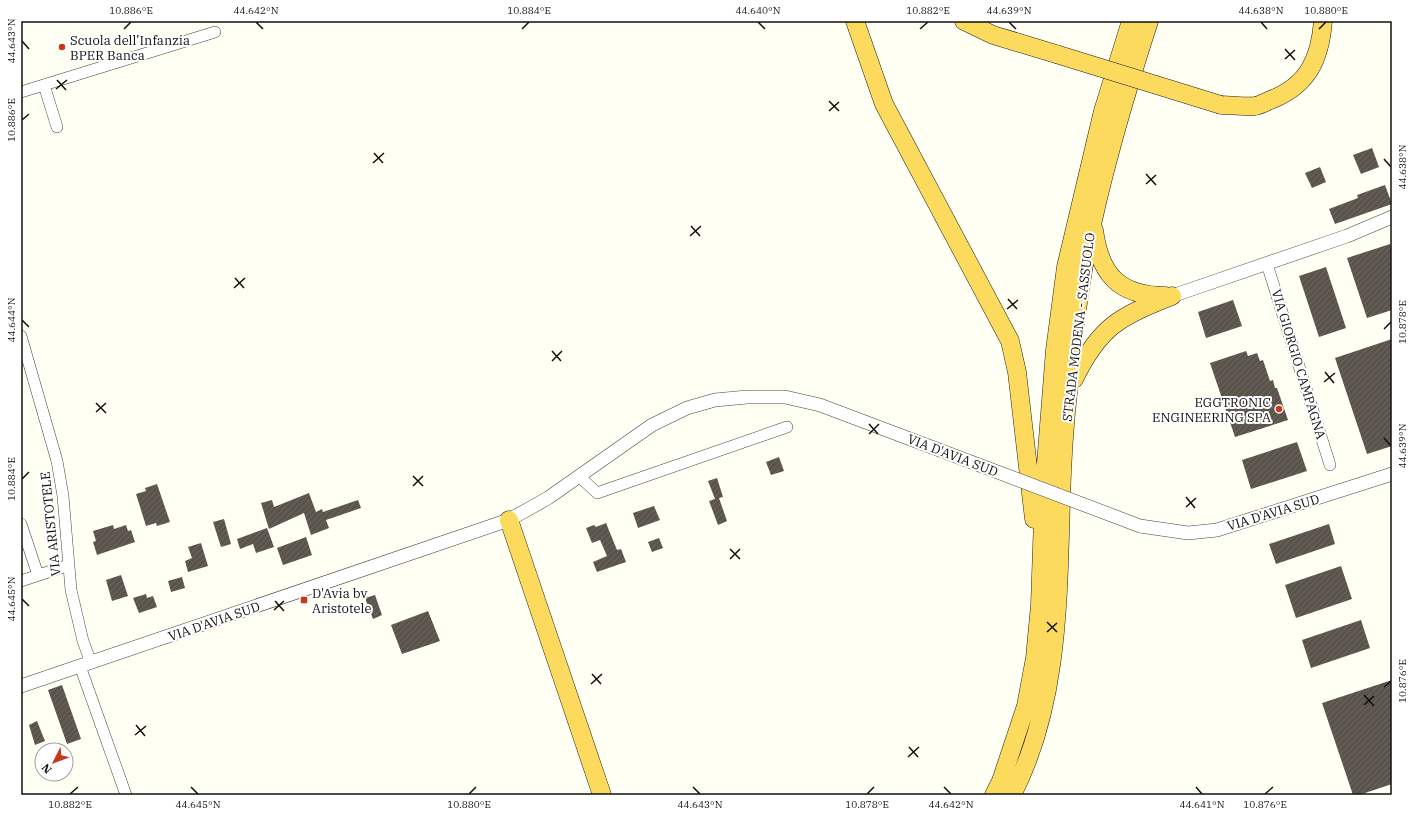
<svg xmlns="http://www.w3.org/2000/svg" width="1413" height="816" font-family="'IBM Plex Serif',serif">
	<defs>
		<pattern id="building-hatch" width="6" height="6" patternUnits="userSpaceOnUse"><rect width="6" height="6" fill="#5a544c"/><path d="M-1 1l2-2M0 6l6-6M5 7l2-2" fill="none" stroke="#6d6861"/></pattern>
	</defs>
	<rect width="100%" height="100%" fill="#fffff4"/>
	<path fill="url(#building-hatch)" d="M1372 148 1379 167 1361 174 1353 155Z
		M1320 167 1326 182 1312 188 1305 173Z
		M1385 185 1392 204 1335 224 1329 209 1358 198 1357 195Z
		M1390 244 1392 251V310L1367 318 1347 258Z
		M1326 267 1346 328 1319 337 1299 276Z
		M1233 300 1242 326 1206 338 1198 312Z
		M1392 339V446L1367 454 1335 358Z
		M1246 351 1248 356 1257 353 1260 361 1263 360 1270 381 1273 380 1275 388H1277L1288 420 1235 437 1210 363Z
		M1297 442 1307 471 1251 489 1242 460Z
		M779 457 784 471 771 475 766 462Z
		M717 478 723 497 719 498 727 521 718 525 709 501 715 499 708 481Z
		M157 484 170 522 157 526 156 523 146 526 136 494 146 491 145 488Z
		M309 493 316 512 322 509 323 512 358 500 361 508 326 520 329 528 311 535 304 513 269 529 261 503 272 500 274 507Z
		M654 506 660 520 638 528 633 513Z
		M224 519 231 544 221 547 213 522Z
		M606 523 617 550 621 549 626 562 597 572 593 562 607 556 600 540 592 543 586 528 594 525 596 527Z
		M1329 524 1335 544 1276 564 1269 544Z
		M113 525 114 529 126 525 128 531 131 530 135 542 97 555 93 542 96 541 93 531Z
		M267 528 274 547 256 553 253 544 240 549 237 539Z
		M306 537 312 555 283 565 277 548Z
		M659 538 663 548 652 552 648 542Z
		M201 543 208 566 188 572 185 561 192 558 188 547Z
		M1341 566 1352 599 1296 618 1285 585Z
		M121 575 128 596 112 601 106 580Z
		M182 577 185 588 171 592 168 581Z
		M146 594 147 598 153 596 157 607 139 613 133 598Z
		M375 595 382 615 373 619 365 598Z
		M428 611 440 641 402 654 391 625Z
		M1361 620 1370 648 1311 668 1302 640Z
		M1392 680V784L1359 795H1353L1322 703Z
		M62 685 81 739 67 744 48 690Z
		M37 721 45 741 35 745 29 725Z"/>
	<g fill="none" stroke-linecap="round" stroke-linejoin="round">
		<defs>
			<path id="minor" d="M44 85 57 127
				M21 92 215 32
				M1267 264 1330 465
				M21 336 57 461 63 496 71 590 83 641 91 663
				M579 476 597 493 787 427
				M21 524 38 575
				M21 581 69 565
				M80 666 126 795"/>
			<path id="tertiary" d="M1172 296 1347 236 1392 217
				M1140 526 1188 533 1217 530 1392 474
				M21 686 509 520 548 498 652 425 687 408 715 400 747 397H785L820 405 979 465"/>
			<path id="trunk" d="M855 21 884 104 1010 341 1017 372 1034 519
				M964 21 993 35 1056 54
				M1221 105C1232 105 1244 107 1255 106 1261 105 1267 101 1273 99 1309 84 1320 58 1323 21
				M1094 230C1100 275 1119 296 1166 296
				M1074 379C1100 326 1119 317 1172 296
				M509 520 602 795
				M994 795 1001 781 1026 706 1035 658 1040 605 1044 489 1055 350 1066 267 1103 111 1131 21
				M1012 795C1059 704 1058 599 1061 500 1062 464 1064 428 1068 393 1073 335 1080 276 1093 220 1108 153 1128 86 1149 21"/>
		</defs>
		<use href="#minor" stroke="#434343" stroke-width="12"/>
		<use href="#tertiary" stroke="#434343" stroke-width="14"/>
		<use href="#trunk" stroke="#212121" stroke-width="19"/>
		<use href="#minor" stroke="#fff" stroke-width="11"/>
		<use href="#tertiary" stroke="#fff" stroke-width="13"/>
		<use href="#trunk" stroke="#fcda5e" stroke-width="18"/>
		<defs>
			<path id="tertiary-bridge" d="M979 465 1140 526"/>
			<path id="trunk-bridge" d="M1056 54 1221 105"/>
		</defs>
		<use href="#tertiary-bridge" stroke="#434343" stroke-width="14" stroke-linecap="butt"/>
		<use href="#trunk-bridge" stroke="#212121" stroke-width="19" stroke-linecap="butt"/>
		<use href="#tertiary-bridge" stroke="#fff" stroke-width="13"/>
		<use href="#trunk-bridge" stroke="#fcda5e" stroke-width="18"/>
	</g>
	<path fill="none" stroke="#101010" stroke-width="1.5" d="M256 22 263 29M758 22 765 29M1009 22 1016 29M1261 22 1267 29M124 29 131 22M522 29 529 22M920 29 928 22M1319 29 1326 22M22 41 29 49M1285 49 1295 60M1285 59 1295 50M57 80 66 90M56 89 67 80M829 101 839 111M829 111 839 102M22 120 29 114M374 153 383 163M1384 159 1391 167M373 163 384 153M1146 174 1156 185M1146 184 1156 175M691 226 700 236M690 236 701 226M235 278 244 288M234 288 245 278M1008 299 1017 309M1007 309 1018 300M22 320 29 327M1384 329 1391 322M552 351 561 361M552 361 562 351M1325 372 1334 383M1324 382 1335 373M96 403 106 413M96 412 106 403M869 424 878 434M869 434 879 424M1384 438 1391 446M413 476 423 486M22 479 29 472M413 486 423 476M1186 497 1195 508M1186 507 1196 498M730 549 740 559M730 559 740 549M22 599 29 606M275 601 284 611M274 610 284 601M1047 622 1057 632M1047 632 1057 623M592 674 601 684M591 684 602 674M1384 687 1391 681M1364 695 1374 706M1364 705 1374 696M136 725 145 736M135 735 146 726M909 747 918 757M908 757 919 747M191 787 198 794M693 787 700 794M944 787 951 794M1196 787 1202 794M70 794 78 787M469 794 476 787M867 794 874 787M1265 794 1273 787"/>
	<g fill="#c83821" stroke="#fff" stroke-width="1.5">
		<circle cx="62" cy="47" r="4"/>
		<circle cx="1279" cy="409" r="4"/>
		<rect x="300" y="596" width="8" height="8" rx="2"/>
	</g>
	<g text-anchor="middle" stroke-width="4" stroke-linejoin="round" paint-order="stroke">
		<g font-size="13" fill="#101010" stroke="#fff" text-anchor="start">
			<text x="70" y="45">Scuola dell’Infanzia<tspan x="70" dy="15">BPER Banca</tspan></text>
			<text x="1271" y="407" text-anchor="end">EGGTRONIC<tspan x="1271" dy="15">ENGINEERING SPA</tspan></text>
			<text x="312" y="598">D'Avia bv<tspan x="312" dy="15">Aristotele</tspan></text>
		</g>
		<g font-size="13" fill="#101010" stroke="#fff">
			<text transform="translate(1078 327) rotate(-83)" y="5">STRADA MODENA - SASSUOLO</text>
			<text transform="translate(1299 364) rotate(73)" y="5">VIA GIORGIO CAMPAGNA</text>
			<text transform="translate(953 455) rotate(21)" y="5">VIA D'AVIA SUD</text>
			<text transform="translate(1273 512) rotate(-17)" y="5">VIA D'AVIA SUD</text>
			<text transform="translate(50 524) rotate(-96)" y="5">VIA ARISTOTELE</text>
			<text transform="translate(214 621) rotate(-19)" y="5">VIA D'AVIA SUD</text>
		</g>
	</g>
	<rect width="1413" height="816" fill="none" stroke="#ffffff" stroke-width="44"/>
	<g transform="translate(54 762) rotate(228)"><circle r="19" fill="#ffffff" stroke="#9f9f9f"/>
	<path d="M0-3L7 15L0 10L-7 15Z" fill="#c83821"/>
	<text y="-6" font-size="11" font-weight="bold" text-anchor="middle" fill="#101010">N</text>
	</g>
	<rect x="22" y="22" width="1369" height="772" fill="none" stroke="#101010" stroke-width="1.5"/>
	<g font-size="10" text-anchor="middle" fill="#101010">
		<text x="131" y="14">10.886°E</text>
		<text x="256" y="14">44.642°N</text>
		<text x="529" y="14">10.884°E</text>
		<text x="758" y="14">44.640°N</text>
		<text x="928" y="14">10.882°E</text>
		<text x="1009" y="14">44.639°N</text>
		<text x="1261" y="14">44.638°N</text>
		<text x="1326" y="14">10.880°E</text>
		<text transform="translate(11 41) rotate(-90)" y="4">44.643°N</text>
		<text transform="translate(11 120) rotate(-90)" y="4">10.886°E</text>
		<text transform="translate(1402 167) rotate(-90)" y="4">44.638°N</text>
		<text transform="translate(11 320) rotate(-90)" y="4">44.644°N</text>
		<text transform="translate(1402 322) rotate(-90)" y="4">10.878°E</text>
		<text transform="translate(1402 446) rotate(-90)" y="4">44.639°N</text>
		<text transform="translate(11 479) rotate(-90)" y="4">10.884°E</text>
		<text transform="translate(11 599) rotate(-90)" y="4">44.645°N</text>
		<text transform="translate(1402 681) rotate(-90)" y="4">10.876°E</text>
		<text x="70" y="808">10.882°E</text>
		<text x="198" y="808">44.645°N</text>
		<text x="469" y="808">10.880°E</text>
		<text x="700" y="808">44.643°N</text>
		<text x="867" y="808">10.878°E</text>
		<text x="951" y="808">44.642°N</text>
		<text x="1202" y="808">44.641°N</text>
		<text x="1265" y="808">10.876°E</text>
	</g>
</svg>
